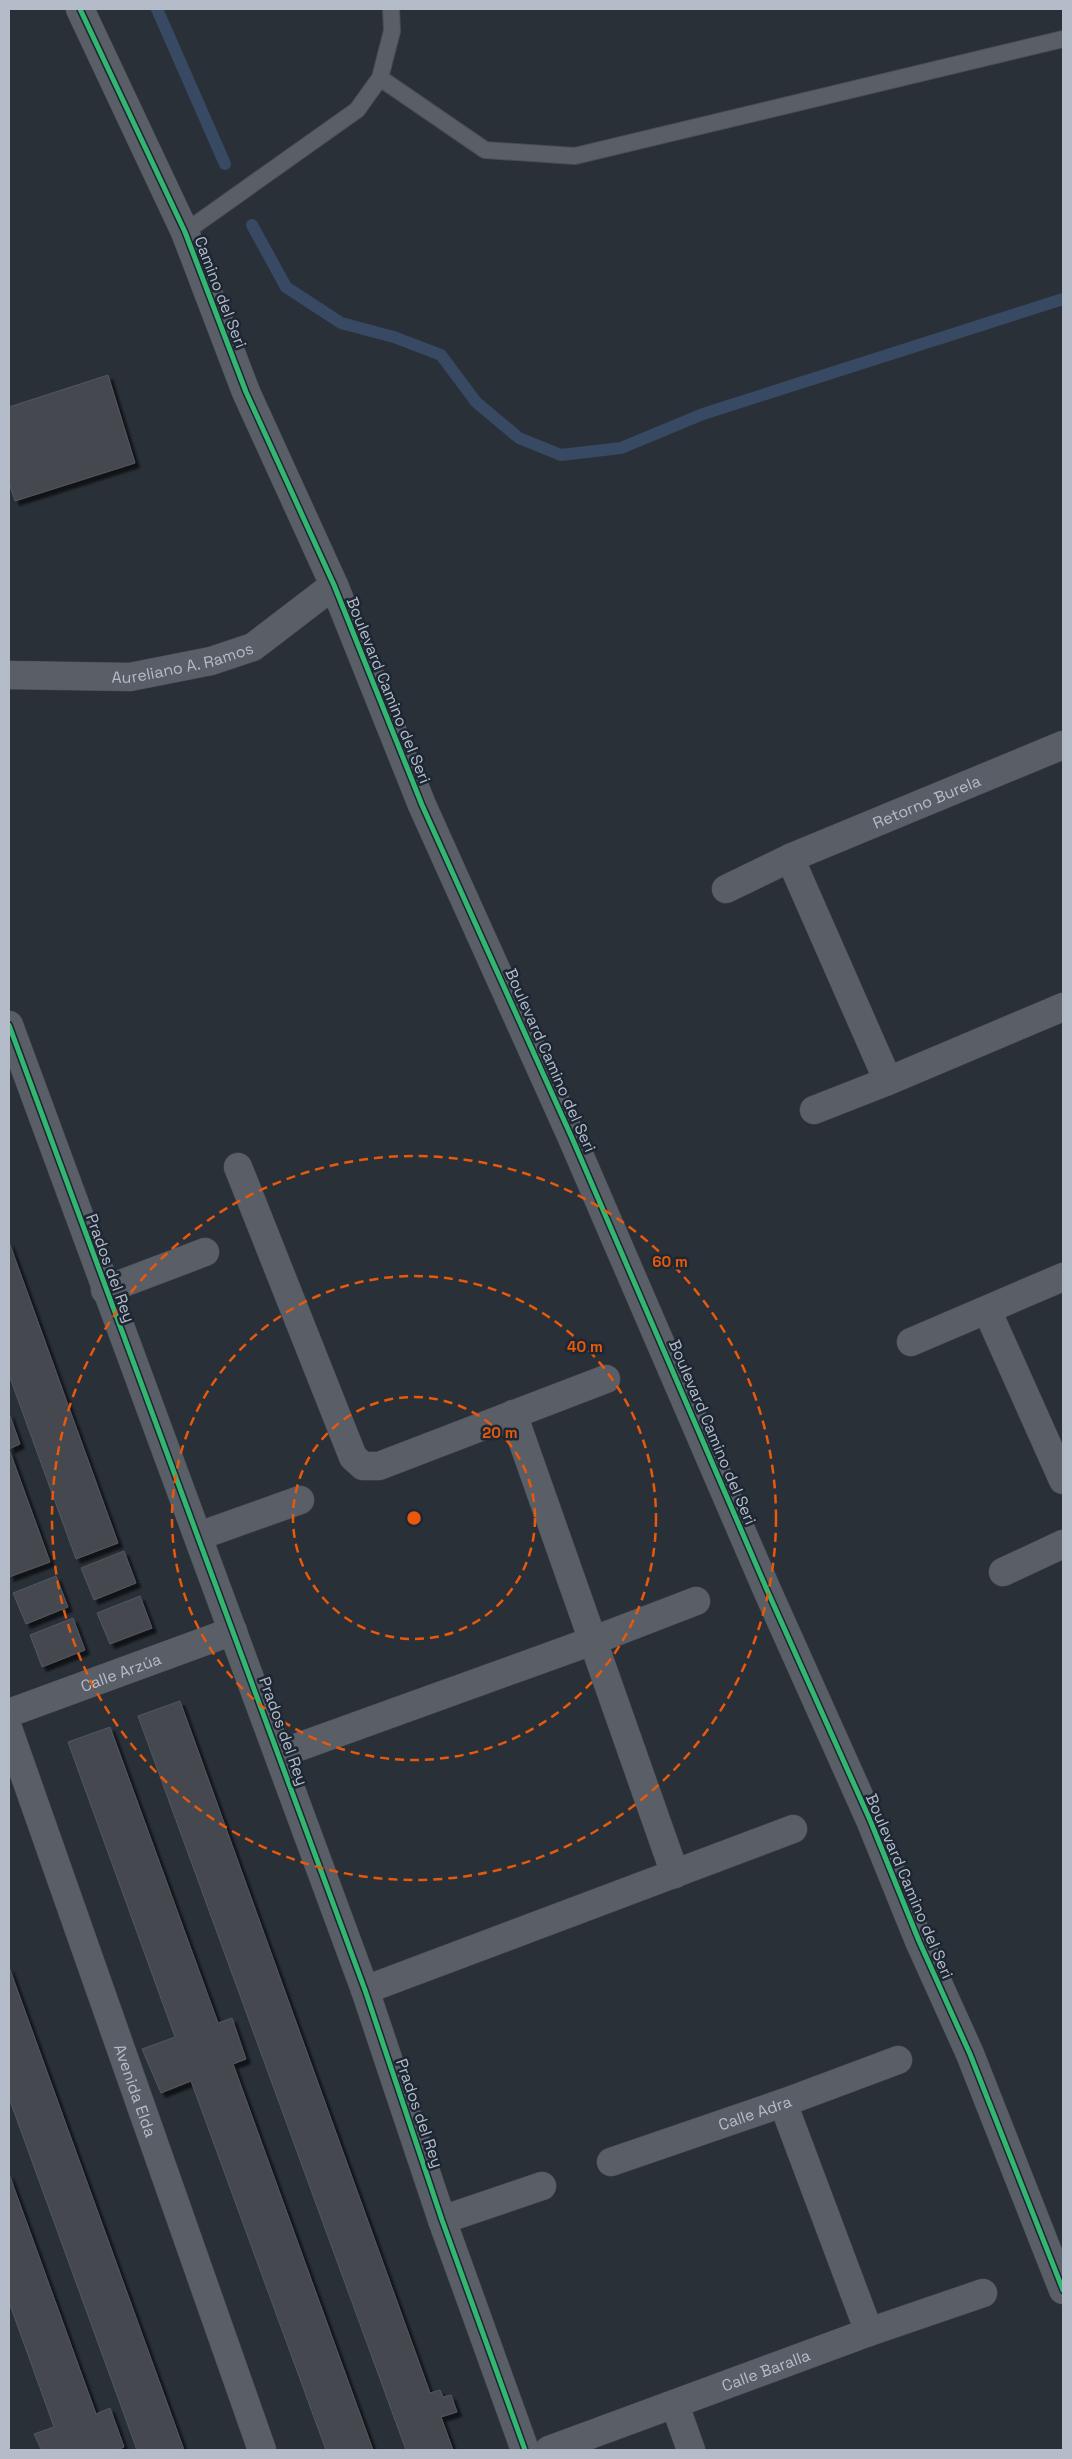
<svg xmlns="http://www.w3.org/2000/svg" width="1072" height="2459" font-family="'Space Grotesk',sans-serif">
	<defs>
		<filter id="shadow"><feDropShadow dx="4.5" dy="4.5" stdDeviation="1" flood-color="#0009"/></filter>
	</defs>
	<rect width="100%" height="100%" fill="#2a3038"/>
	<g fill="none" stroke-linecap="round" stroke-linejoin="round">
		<path stroke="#384963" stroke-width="12" d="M157 9 225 164
			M252 225 286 287 341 323 394 337 441 355 476 402 519 438 561 455 621 448 703 414 1063 299"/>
	</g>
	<path fill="#444950" stroke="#52575f" filter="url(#shadow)" d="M108 375 135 463 15 501 9 483V407Z
		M9 1242 118 1543 76 1559 9 1375Z
		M9 1413 20 1444 9 1449 50 1562 9 1577Z
		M124 1551 136 1583 94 1600 81 1568Z
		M56 1576 68 1607 26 1624 13 1593Z
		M140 1596 152 1628 110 1644 97 1613Z
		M73 1618 85 1650 42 1667 30 1635Z
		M180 1701 430 2393 440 2390 443 2397 451 2395 457 2412 441 2417 453 2450H406L138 1716Z
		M110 1727 218 2023 232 2018 246 2059 233 2064 373 2450H326L191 2081 161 2093 142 2049 175 2037 68 1742Z
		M9 1967 184 2450H137L9 2098Z
		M9 2174 96 2414 110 2408 124 2447 117 2450H38L41 2449 34 2434 54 2427 9 2302Z"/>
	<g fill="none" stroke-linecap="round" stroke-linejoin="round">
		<defs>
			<path id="service" d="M380 78 485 150 575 156 1063 39
				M185 232 357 110 380 78 392 31 391 9"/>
			<g id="minor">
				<path d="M80 9 185 232 246 392 334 585 422 805 572 1138 767 1590 870 1820 919 1941 970 2054 1063 2290"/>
				<path id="s1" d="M9 675 130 677 211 661 253 647 334 585"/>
				<path d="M790 858 888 1081"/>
				<path id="s2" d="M726 889 790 858 1063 745"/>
				<path d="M9 1025 365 1990 442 2220 525 2450"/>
				<path d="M814 1110 888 1081 1063 1007"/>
				<path d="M238 1167 353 1457 363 1466H379L606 1379"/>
				<path d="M105 1290 205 1252"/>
				<path d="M987 1310 1063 1480"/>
				<path d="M911 1342 1063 1277"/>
				<path d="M513 1414 675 1874"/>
				<path d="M199 1536 300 1500"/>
				<path d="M1003 1572 1063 1544"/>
				<path id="s3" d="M9 1713 233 1631"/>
				<path id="s4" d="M9 1731 262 2450"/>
				<path d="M279 1754 592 1641 696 1601"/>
				<path d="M365 1990 793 1829"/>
				<path d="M783 2103 869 2332"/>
				<path id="s5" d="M611 2162 783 2103 898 2060"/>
				<path d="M442 2220 542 2186"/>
				<path d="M675 2405 691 2450"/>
				<path id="s6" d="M549 2450 869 2332 983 2293"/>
			</g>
		</defs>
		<use href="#service" stroke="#484c53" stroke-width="18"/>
		<use href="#minor" stroke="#484c53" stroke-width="29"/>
		<use href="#service" stroke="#5a5e66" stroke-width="16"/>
		<use href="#minor" stroke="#5a5e66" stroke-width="28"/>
		<defs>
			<path id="cycleway" d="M80 9 185 232 246 392 334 585 422 805 572 1138 767 1590 870 1820 919 1941 970 2054 1063 2290
				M9 1025 365 1990 442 2220 525 2450"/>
		</defs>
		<use href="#cycleway" stroke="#1d2633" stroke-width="8"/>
		<use href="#cycleway" stroke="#33b770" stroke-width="5"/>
	</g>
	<g fill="none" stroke="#e8590c" stroke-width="2.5" stroke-dasharray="9 6">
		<circle cx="414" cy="1518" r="121"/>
		<circle cx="414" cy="1518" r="242"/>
		<circle cx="414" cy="1518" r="362"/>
	</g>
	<g text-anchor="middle" stroke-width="5" stroke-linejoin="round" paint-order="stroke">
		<g font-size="16" fill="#b4bcc9" stroke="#1d2633">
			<text transform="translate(221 292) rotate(69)" y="6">Camino del Seri</text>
			<text dy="6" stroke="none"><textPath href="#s1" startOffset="175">Aureliano A. Ramos</textPath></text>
			<text transform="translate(389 690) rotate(68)" y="6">Boulevard Camino del Seri</text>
			<text dy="6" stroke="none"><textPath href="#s2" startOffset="219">Retorno Burela</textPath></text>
			<text transform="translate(551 1060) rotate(66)" y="6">Boulevard Camino del Seri</text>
			<text transform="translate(111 1268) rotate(70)" y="6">Prados del Rey</text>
			<text transform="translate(713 1432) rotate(67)" y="6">Boulevard Camino del Seri</text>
			<text dy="6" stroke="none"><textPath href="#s3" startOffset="119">Calle Arzúa</textPath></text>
			<text transform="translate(284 1731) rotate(70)" y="6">Prados del Rey</text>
			<text transform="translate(910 1886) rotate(67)" y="6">Boulevard Camino del Seri</text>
			<text dy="6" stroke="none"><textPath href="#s4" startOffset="381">Avenida Elda</textPath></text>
			<text dy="6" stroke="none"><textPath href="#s5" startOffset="152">Calle Adra</textPath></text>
			<text transform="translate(420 2113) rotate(71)" y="6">Prados del Rey</text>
			<text dy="6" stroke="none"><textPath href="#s6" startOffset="231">Calle Baralla</textPath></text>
		</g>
	</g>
	<circle cx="414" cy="1518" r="8" fill="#e8590c" stroke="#1d2633" stroke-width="2.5"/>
	<g font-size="15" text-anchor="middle" font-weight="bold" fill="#e8590c" stroke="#1d2633" stroke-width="5" stroke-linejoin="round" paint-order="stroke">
		<text x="670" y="1267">60 m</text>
		<text x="585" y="1352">40 m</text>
		<text x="500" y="1438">20 m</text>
	</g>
	<rect width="1072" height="2459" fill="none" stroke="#b4bcc9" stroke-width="20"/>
</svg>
